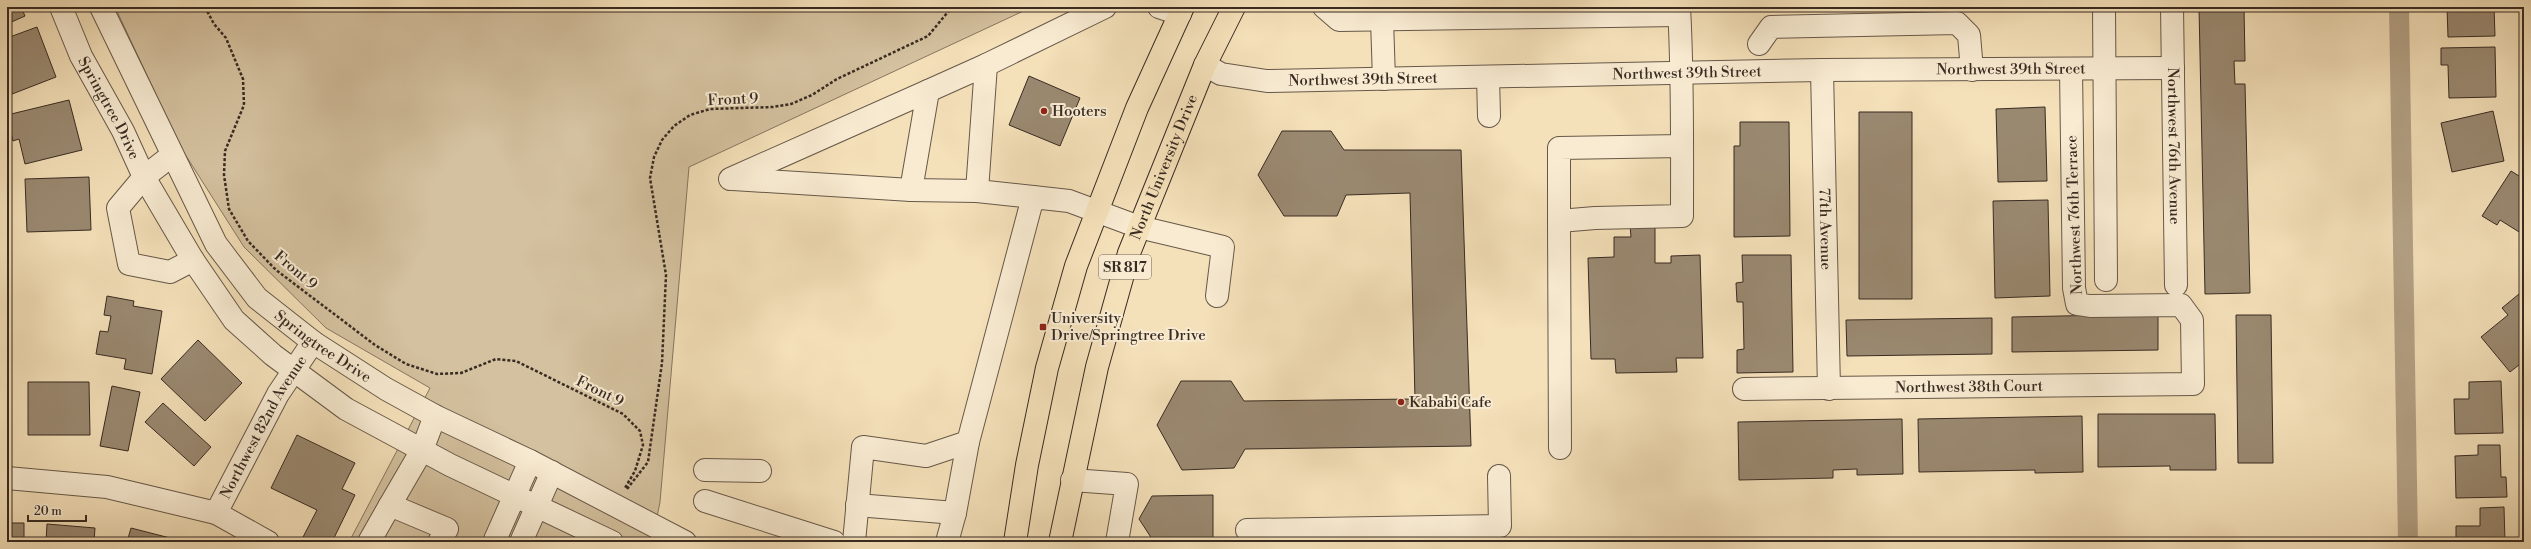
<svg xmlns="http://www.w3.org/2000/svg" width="2531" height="549" font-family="'Libre Bodoni',serif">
	<rect width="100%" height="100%" fill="#f4e0b9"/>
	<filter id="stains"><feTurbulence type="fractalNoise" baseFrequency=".005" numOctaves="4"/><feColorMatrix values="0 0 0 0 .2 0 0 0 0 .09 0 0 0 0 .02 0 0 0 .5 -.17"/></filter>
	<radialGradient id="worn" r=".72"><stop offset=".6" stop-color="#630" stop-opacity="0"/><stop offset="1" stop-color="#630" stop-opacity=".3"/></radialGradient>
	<path fill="#d4c19f" stroke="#867660" d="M115 7H1032L689 167 660 502 652 542H349L430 388 326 328 244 247 181 148Z"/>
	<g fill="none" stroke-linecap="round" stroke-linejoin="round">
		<path stroke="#b4a286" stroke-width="20" d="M2399 7 2408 542"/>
	</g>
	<path fill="#9a8971" stroke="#382b22" d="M7 7H21L25 16 7 24Z
		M2199 7H2244L2245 61H2234L2235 84H2245L2250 293 2205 294Z
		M2447 7H2494L2495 36 2448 37Z
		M37 27 56 77 7 96V38Z
		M2495 47 2496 97 2449 98 2448 65H2441V48Z
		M1029 76 1080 98 1060 146 1009 125Z
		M69 100 82 150 25 164 19 139 13 141 7 115Z
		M2045 107 2047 181 1998 182 1996 109Z
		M2493 111 2504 161 2452 172 2441 123Z
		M1859 112H1912V299H1859Z
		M1740 122H1789L1790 236 1734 237V146H1740Z
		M1282 131H1331L1344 150H1461L1471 446 1245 449 1234 468 1182 470 1157 425 1181 381H1231L1244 401 1415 399 1410 193 1346 195 1337 216H1284L1258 175Z
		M2511 171 2524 179V235L2500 220 2497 225 2482 216Z
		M89 177 91 230 27 232 25 179Z
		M2048 200 2050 296 1995 298 1993 201Z
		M1655 224V263H1671V256L1700 255 1703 358H1676L1677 372 1616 373 1615 359H1591L1588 258 1614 257V237H1631L1630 225Z
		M1742 255H1791L1793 372 1737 373V350L1744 349 1743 302H1737L1736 283 1743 282Z
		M2519 294 2524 301V347L2520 350 2524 354V361L2510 372 2481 337 2508 315 2502 308Z
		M107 296 134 301 133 306 162 311 152 374 124 369 126 359 96 354 100 331 108 332 111 316 104 315Z
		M2158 314V350L2012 352V317Z
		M2236 315H2271L2273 463H2238Z
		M1992 318V354L1847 356 1846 320Z
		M198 340 242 383 205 421 161 379Z
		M2501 381 2503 433 2455 434 2454 399H2469V382Z
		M28 382H89L90 435H28Z
		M112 386 140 392 128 451 100 446Z
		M163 403 211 447 194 466 145 422Z
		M2098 414H2215L2216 470H2170V466L2098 467Z
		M2082 416 2083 472 2035 473V470L1919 472 1918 419Z
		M1902 419 1903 474 1857 475V469L1833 470V478L1739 480 1738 422Z
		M297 435 355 463 342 489 355 495 332 542H308L302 539 317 510 271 488Z
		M2478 445H2500L2501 477H2506L2507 497 2456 498 2455 456 2478 455Z
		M1213 495V540L1154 542 1139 519 1152 496Z
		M2504 507 2505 542H2456V526H2480V508Z
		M7 523H24V542H7Z
		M47 524 95 528 94 542H46Z
		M131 528 174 539 173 542H127Z"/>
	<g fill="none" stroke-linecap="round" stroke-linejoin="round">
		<defs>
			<g id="minor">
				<path id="s1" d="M61 7 81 56 123 131 144 177 193 260 234 320 273 355 346 409 450 465 612 542"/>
				<path id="s2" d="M101 7 216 244 257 298 313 342 386 389 435 416 530 461 685 542"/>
				<path d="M1159 7 1180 14"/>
				<path d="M1324 7 1339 20 1679 15"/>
				<path d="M1679 7C1683 77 1682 146 1682 216L1595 218 1559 221V148L1682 146"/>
				<path d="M2104 7 2106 280"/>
				<path id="s3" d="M2172 7 2176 285"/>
				<path d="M1382 20 1384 79"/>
				<path d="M1759 44 1771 27 1957 23 1969 35 1972 70"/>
				<path d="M986 65 1105 7"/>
				<path id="s4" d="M1205 65 1221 74 1267 81 1822 70 2173 68"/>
				<path id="s5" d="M1822 70 1829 389"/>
				<path d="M1488 77 1489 116"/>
				<path d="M928 91 986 65 977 191"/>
				<path d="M171 156 144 177 118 208 129 264 170 272 193 260"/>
				<path d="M730 179 928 91 911 190"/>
				<path d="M733 179 911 190 977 191 1033 197"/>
				<path d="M1559 221 1560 448"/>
				<path id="s6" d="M1744 389 2193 384 2192 320 2181 305 2090 306 2077 304 2074 288 2071 70"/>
				<path d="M705 470 760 471"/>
				<path d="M7 478 107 487 216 513 268 542"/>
				<path d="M1072 480 1127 484 1117 542"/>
				<path d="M705 501 834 542"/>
				<path d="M390 505 422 450 435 416"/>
				<path d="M857 505 955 513 968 442"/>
				<path id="s7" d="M216 513 278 394 313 342"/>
				<path d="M1247 530 1500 526 1499 476"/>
				<path d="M369 542 390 505 447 529 439 542"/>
				<path d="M494 542 530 461"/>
				<path d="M521 542 552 472"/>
				<path d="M854 542 863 447 926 456 968 442 1033 197 1069 201 1139 227 1223 247 1217 296"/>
				<path d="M947 542 955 513"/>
			</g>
			<g id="major">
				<path d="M1015 542 1027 465 1047 368 1076 266 1137 108 1183 7"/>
				<path id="s8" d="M1060 542 1097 367 1129 253 1205 65 1234 7"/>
			</g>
		</defs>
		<use href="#minor" stroke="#675848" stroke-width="24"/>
		<use href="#major" stroke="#382b22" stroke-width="24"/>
		<path stroke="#382b22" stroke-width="2.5" stroke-dasharray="3 2" stroke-linecap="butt" d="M205 7 214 24 226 38 243 79 244 105 225 151 224 175 229 209 248 241 276 270 375 345 406 364 437 374 461 373 496 359 516 361 623 414 640 431 643 445 635 471 625 488
			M627 489 648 462 662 363 666 275 650 178 654 157 662 140 674 126 690 115 710 109 773 107 791 104 812 95 837 79 928 36 952 7"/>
		<use href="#minor" stroke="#f8ebd2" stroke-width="22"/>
		<use href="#major" stroke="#f4e0b9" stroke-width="22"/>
	</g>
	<g fill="#8f2418" stroke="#f8ebd2" stroke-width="1.5">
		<circle cx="1044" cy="111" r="4"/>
		<rect x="1039" y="323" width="8" height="8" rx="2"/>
		<circle cx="1401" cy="402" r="4"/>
	</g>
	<g text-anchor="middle" stroke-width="4" stroke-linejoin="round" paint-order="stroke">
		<rect fill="#f8ebd2" stroke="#726557" stroke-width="1" x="1099" y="255" width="52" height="24" rx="3"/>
		<g font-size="14" font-weight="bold" fill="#382b22">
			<text x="1125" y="272">SR 817</text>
		</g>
		<g font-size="15" fill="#382b22" stroke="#f8ebd2">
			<text dy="5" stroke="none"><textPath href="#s4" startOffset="809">Northwest 39th Street</textPath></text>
			<text dy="5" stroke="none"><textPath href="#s4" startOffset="485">Northwest 39th Street</textPath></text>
			<text dy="5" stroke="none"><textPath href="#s4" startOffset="161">Northwest 39th Street</textPath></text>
			<text transform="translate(733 99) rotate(-3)" y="5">Front 9</text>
			<text dy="5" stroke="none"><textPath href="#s1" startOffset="112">Springtree Drive</textPath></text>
			<text dy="5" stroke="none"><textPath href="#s3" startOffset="139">Northwest 76th Avenue</textPath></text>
			<text dy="5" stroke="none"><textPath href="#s8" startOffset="390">North University Drive</textPath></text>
			<text transform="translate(2074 215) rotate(-92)" y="5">Northwest 76th Terrace</text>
			<text dy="5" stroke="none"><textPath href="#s5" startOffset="159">77th Avenue</textPath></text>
			<text transform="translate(296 270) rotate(40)" y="5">Front 9</text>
			<text dy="5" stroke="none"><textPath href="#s2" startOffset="413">Springtree Drive</textPath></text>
			<text dy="5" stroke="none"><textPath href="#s6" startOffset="225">Northwest 38th Court</textPath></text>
			<text transform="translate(600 391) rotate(26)" y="5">Front 9</text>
			<text dy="5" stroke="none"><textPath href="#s7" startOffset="98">Northwest 82nd Avenue</textPath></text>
		</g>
		<g font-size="15" fill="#382b22" stroke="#f8ebd2" text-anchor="start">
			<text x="1052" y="116">Hooters</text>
			<text x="1051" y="323">University<tspan x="1051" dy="17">Drive/Springtree Drive</tspan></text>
			<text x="1409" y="407">Kababi Cafe</text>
		</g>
	</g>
	<rect width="2531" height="549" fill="none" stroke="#f4e0b9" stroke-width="24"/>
	<rect x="8" y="8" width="2515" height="533" fill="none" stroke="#382b22" stroke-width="2"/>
	<rect x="12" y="12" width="2507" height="525" fill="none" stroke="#382b22"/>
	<path d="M28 515v6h58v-6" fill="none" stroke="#382b22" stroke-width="2"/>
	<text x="34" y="515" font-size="12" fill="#382b22" stroke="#f8ebd2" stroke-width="3" paint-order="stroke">20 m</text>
	<rect width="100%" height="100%" filter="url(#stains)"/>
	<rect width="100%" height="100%" fill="url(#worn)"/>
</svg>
